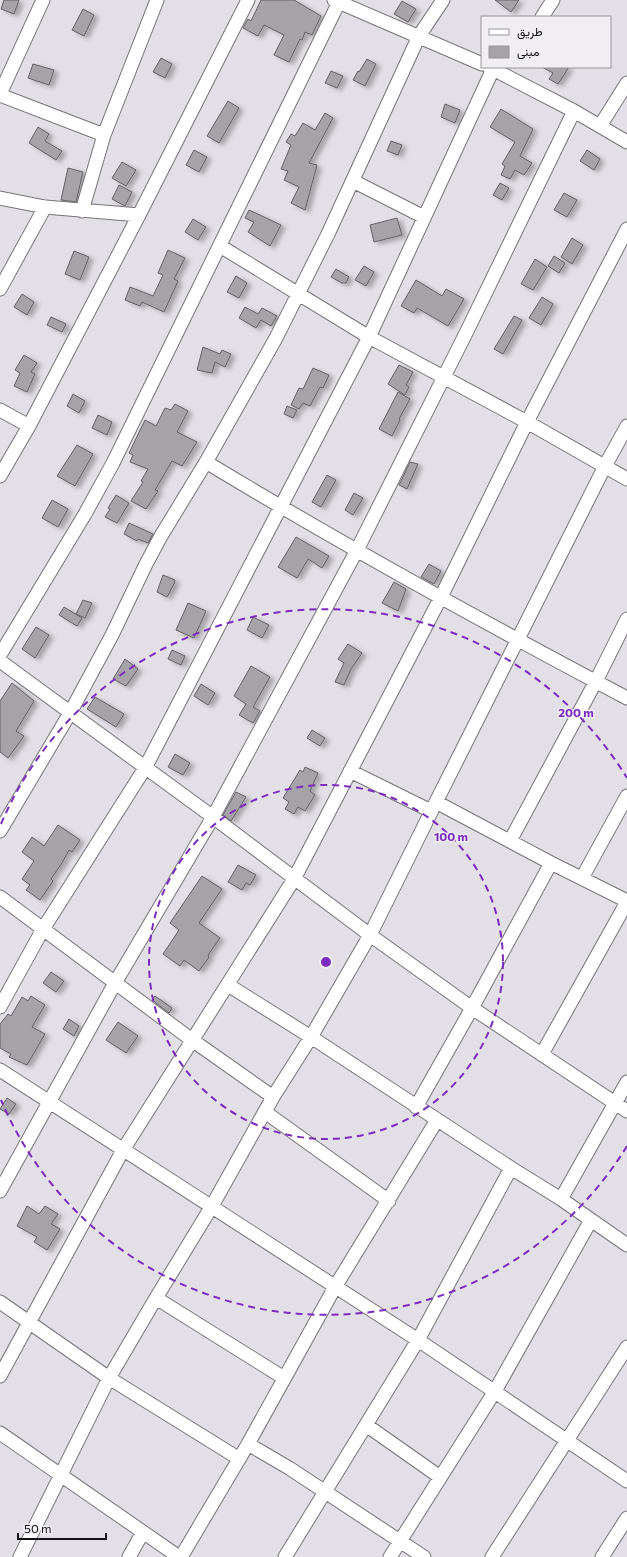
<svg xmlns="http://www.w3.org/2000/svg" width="627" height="1557" font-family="Commissioner,Vazirmatn,sans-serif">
	<defs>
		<filter id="shadow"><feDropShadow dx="4.5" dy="2.5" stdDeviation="2" flood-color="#0004"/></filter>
	</defs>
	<rect width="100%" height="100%" fill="#e2e0e6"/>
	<path fill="#a5a2a8" stroke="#636066" filter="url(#shadow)" d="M4 0H19L14 14 1 9Z
		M261 0H294L321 16 312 35 305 32 302 40 300 39 289 62 274 55 284 35 264 25 258 36 243 28 248 19 251 21Z
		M495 0H519L511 12Z
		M402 1 416 9 408 22 394 14Z
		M83 9 94 15 84 36 72 30Z
		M161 58 172 64 165 78 153 72Z
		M367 59 376 64 365 86 353 80 358 71 359 72Z
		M33 64 54 70 49 85 28 78Z
		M542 67H569L558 84 549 79 553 73Z
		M331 71 343 76 337 88 325 83Z
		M228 101 239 108 219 143 207 136Z
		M445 104 460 110 455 123 441 117Z
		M501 109 533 129 520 156 532 163 524 175 515 170 510 179 501 175 505 166 502 164 515 142 490 127Z
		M325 113 333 118 309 163 317 165 305 210 291 203 299 187 284 180 288 171 281 169 291 145 286 142 291 134 295 136 303 123 315 130Z
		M38 127 49 134 45 141 62 151 56 160 29 143Z
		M391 141 402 145 398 155 387 151Z
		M194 150 207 157 199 172 186 165Z
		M587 150 600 159 594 170 580 161Z
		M122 162 136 170 126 186 112 178Z
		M68 168 83 172 76 202 61 200Z
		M500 183 509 188 502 200 493 195Z
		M119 185 132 192 125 206 112 199Z
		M564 193 577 200 567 217 554 210Z
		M249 210 281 225 270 246 248 232 254 222 245 218Z
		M397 218 402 235 374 242 370 225Z
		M193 219 206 227 198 240 185 232Z
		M572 238 583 245 572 264 561 257Z
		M168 250 185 258 174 279 178 281 164 312 142 302 140 306 125 300 130 287 153 296 163 275 158 273Z
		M74 251 89 257 80 280 65 274Z
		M554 256 565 263 559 273 548 266Z
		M535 259 547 267 533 290 521 284Z
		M364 266 374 272 366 286 355 280Z
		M336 269 349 277 346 283H342L331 277Z
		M236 276 247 283 239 298 227 292Z
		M416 280 442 296 446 289 464 299 448 326 417 308 414 313 401 306Z
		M22 294 34 302 27 315 14 307Z
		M542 297 553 304 541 325 529 318Z
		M245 307 258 314 262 308 277 316 271 326 261 320 256 328 239 318Z
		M514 316 522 320 503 354 494 349Z
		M51 317 66 324 62 332 47 325Z
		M203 347 220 354 222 350 231 354 225 367 215 362 212 373 197 370Z
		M24 355 37 363 31 372 35 374 27 392 14 386 20 373 15 370Z
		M399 365 413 372 406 385 409 387 405 395 388 384Z
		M313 368 329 375 323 388 320 387 310 406 303 403 299 409 291 405 299 388 303 389Z
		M398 392 410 399 399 419 400 420 392 436 379 429Z
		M73 394 85 401 79 413 67 406Z
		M175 404 188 411 177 432 197 442 182 466 172 461 155 490 158 491 146 509 131 501 143 482 141 481 148 469 130 462 133 455 129 453 145 420 156 426 165 408 171 410Z
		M287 406 297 410 293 418 284 414Z
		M98 415 112 422 107 435 92 428Z
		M77 445 93 454 75 486 57 476Z
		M410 462 418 464 407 489 399 485Z
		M327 475 336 480 321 507 312 502Z
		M354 493 363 498 353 515 345 510Z
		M116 495 129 503 117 523 105 517 110 509 108 508Z
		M52 500 68 509 58 527 42 518Z
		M129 523 153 534 148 543 138 539 137 541 124 534Z
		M296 537 329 556 322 568 308 559 297 578 278 567Z
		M429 564 441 571 434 584 421 577Z
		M163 575 175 580 174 584 167 597 157 592Z
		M394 582 406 589 398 611 382 603Z
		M83 600 92 603 85 618 76 614Z
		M188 603 206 611 194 638 176 630Z
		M64 607 82 618 77 626 59 615Z
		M253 617 269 625 262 638 247 630Z
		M36 627 49 635 35 658 22 649Z
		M348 644 362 653 351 669 344 685 335 682 344 663 338 659Z
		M172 650 185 656 181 665 168 659Z
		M125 659 138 669 126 686 113 679Z
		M251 666 270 677 253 707 260 711 253 723 239 715 246 704 234 696Z
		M12 683 34 701 16 731 24 736 8 758 0 752V701Z
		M201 684 215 693 208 705 194 696Z
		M95 697 124 714 116 727 87 709Z
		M312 730 325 738 320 746 307 738Z
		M175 754 190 763 183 775 168 767Z
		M305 767 318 773 310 791 315 795 305 811 298 807 294 814 285 809 289 802 283 798 300 770 303 772Z
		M236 792 246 797 231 821 223 815Z
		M58 825 80 840 72 852 69 850 62 863 51 879 53 881 40 900 26 890 30 885 22 879 34 861 22 852 32 837 44 846Z
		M238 865 256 875 250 885 246 883 242 890 228 882Z
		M202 876 222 889 199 923 220 938 208 955 209 957 199 971 184 960 180 966 163 954 179 930 170 923Z
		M51 972 64 981 56 992 43 983Z
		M31 996 45 1005 32 1027 45 1034 27 1065 9 1057 11 1054 0 1048V1024L8 1014 11 1016 22 997 28 1001Z
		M155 996 172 1008 169 1013 152 1000Z
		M69 1019 79 1026 74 1036 63 1029Z
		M118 1022 138 1036 126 1053 106 1040Z
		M7 1098 16 1104 9 1114 0 1109Z
		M27 1206 39 1214 45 1206 58 1214 51 1224 60 1229 47 1250 34 1242 37 1237 17 1226Z"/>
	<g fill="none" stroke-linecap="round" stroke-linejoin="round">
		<defs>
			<path id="minor" d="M334 0 482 64
				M542 17 553 0
				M489 67 574 111 627 142
				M0 94 43 0
				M0 95 104 135
				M600 126 627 83
				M353 181 424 217
				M0 198 45 207 139 215
				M82 211 104 135 157 0
				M220 246 369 337 527 422 627 479
				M0 289 45 207
				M0 410 29 426
				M206 462C343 545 485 623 627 698
				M0 476 29 426 139 215 248 0
				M0 655 85 514 113 463 340 0
				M0 661 213 817 370 935 472 1008 627 1111
				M350 771 431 811
				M436 802 551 863 627 901
				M0 831 70 713 112 635 146 564 161 536 206 462 276 338 328 234 419 36 443 0
				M510 841 596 681 627 619
				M582 878 627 796
				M0 897 192 1040 273 1097
				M228 985 311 1037 511 1168 561 1199 627 1245
				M0 1007 43 929 145 768 369 337 493 69
				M542 1054 627 902
				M0 1070 418 1340 627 1481
				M416 1107 472 1008 551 863
				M265 1112 389 1201
				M0 1191 115 983 213 817 357 550 467 331 574 111
				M561 1199 627 1082
				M156 1298 284 1378
				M0 1302 109 1378 238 1458
				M0 1376 123 1150 294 879 441 597 527 422 627 229
				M366 1425 440 1477
				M0 1433 179 1557
				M248 1444 289 1468 424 1557
				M20 1557 109 1378 156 1298 212 1206 273 1097 311 1037 370 935 436 802 605 466 627 426
				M129 1557 143 1532
				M181 1557 248 1444 335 1287 437 1120
				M285 1557 418 1340 511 1168
				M390 1557 495 1391 591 1220
				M492 1557 627 1347
				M602 1557 627 1518"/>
		</defs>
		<use href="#minor" stroke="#767379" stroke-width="15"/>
		<use href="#minor" stroke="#fff" stroke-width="13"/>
	</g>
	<g fill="none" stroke="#7b2cbf" stroke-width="2" stroke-dasharray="7 5">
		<circle cx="326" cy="962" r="177"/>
		<path d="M627 1146A353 353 0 0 1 1 1100M1 824A353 353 0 0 1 627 778"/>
	</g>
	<circle cx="326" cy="962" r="6" fill="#7b2cbf" stroke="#f0edf3" stroke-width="2"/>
	<g font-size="12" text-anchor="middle" font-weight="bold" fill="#7b2cbf" stroke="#f0edf3" stroke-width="3" stroke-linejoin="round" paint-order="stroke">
		<text x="576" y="717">200 m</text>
		<text x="451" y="841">100 m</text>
	</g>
	<rect x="481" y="16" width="130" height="52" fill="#f0edf3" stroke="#979599"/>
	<rect x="489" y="29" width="20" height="6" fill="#ffffff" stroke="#979599"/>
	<text x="517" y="36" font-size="12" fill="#111012">طريق</text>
	<rect x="489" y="46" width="20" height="12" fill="#a5a2a8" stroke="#979599"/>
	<text x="517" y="56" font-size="12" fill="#111012">مبنى</text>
	<path d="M18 1533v6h88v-6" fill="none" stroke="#111012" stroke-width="2"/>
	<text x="24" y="1533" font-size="12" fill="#111012" stroke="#f0edf3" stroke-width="3" paint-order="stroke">50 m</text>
</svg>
